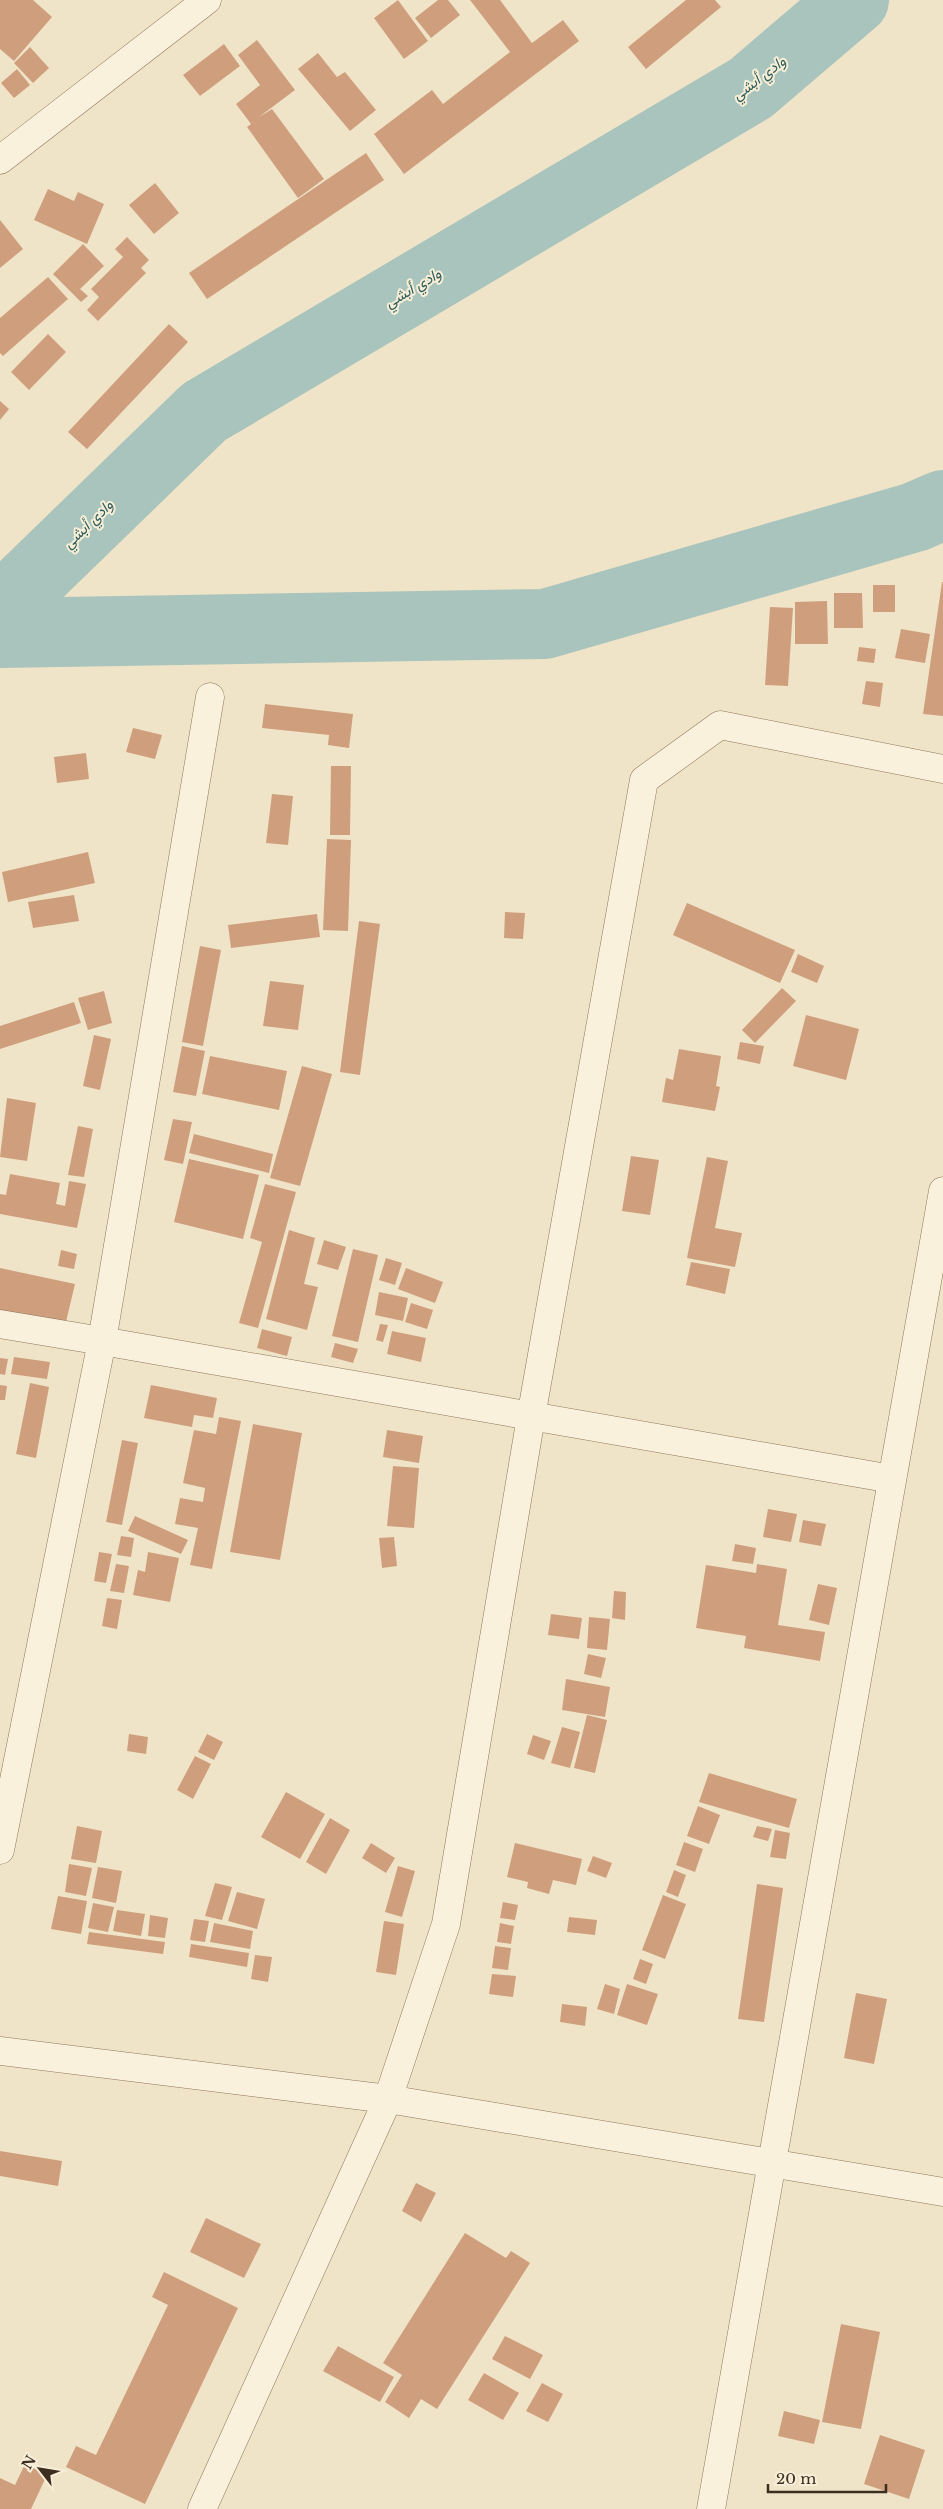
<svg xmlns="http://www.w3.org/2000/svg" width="943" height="2509" font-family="'Libre Baskerville',Vazirmatn,serif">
	<rect width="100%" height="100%" fill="#f0e4c8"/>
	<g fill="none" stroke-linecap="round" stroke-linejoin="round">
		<path stroke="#a9c4bc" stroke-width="70" d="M0 610 204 412 751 88 854 0
			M0 633 545 624 915 517 943 505"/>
	</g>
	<path fill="#cf9f7d" d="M0 0H33L52 17 14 61 0 49Z
		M398 0 428 41 404 59 374 18Z
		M438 0H448L460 15 431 38 415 18Z
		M470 0H500L532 43 563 20 579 41 404 174 374 134 432 90 443 104 510 52Z
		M686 0H715L721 7 646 69 628 47Z
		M257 40 295 90 259 117 272 109 324 179 298 198 247 127 251 124 236 104 260 85 238 55Z
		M224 44 240 66 200 96 183 75Z
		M30 47 49 68 33 83 14 63Z
		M318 53 337 77 345 72 376 110 350 131 298 69Z
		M17 69 30 85 14 98 1 83Z
		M366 153 384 180 207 299 189 273Z
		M155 183 179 213 154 234 129 205Z
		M48 189 74 201 78 192 104 204 87 244 34 220Z
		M0 220 23 249 0 268Z
		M127 237 149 260 141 268 146 273 98 321 87 310 99 297 91 289 123 257 115 249Z
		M83 244 104 266 80 289 88 296 81 302 53 274Z
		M48 277 68 299 3 356 0 353V318Z
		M169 324 188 342 87 449 68 432Z
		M48 334 66 352 29 390 11 372Z
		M0 401 9 409 0 420Z
		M942 582H943V716L923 714Z
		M873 585H895V612H873Z
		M834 593H862L863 628H834Z
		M827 601 828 644H795V602Z
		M770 607 793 608 788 686 765 685Z
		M901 629 930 634 925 663 895 658Z
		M859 647 876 649 874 663 857 661Z
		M866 681 883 683 880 707 862 704Z
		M265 704 353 714 349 748 328 745 329 735 262 728Z
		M133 728 162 735 155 759 126 752Z
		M86 753 89 779 57 783 54 757Z
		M331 766H351L350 835H330Z
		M272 794 293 796 288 845 266 843Z
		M327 839 351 840 348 931 323 930Z
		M88 852 95 883 8 902 2 872Z
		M74 895 79 921 33 928 28 902Z
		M687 903 795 950 780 983 673 935Z
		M505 912 525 913 523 939 504 938Z
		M317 914 320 937 231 948 228 925Z
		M359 921 380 924 360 1075 340 1072Z
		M200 946 221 950 203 1046 182 1042Z
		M798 954 824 966 817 983 791 972Z
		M270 981 304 985 298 1030 263 1026Z
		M782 988 796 1001 755 1043 742 1030Z
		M104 991 112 1023 88 1030 78 998Z
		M74 1002 81 1023 0 1049V1026Z
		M806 1015 859 1029 846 1080 793 1066Z
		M94 1035 111 1039 100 1090 83 1086Z
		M740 1042 764 1046 760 1064 737 1059Z
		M182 1046 205 1051 196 1096 173 1092Z
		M679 1049 721 1056 716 1086 720 1087 715 1111 662 1102 666 1078 673 1080Z
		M210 1056 287 1071 279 1110 202 1094Z
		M302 1066 332 1074 300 1186 270 1178Z
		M7 1098 36 1103 27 1161 0 1157Z
		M173 1119 192 1122 183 1164 164 1160Z
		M78 1126 93 1129 84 1177 68 1175Z
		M194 1134 273 1154 269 1173 189 1153Z
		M631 1156 659 1160 650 1215 622 1211Z
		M707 1157 728 1161 715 1228 742 1233 735 1267 687 1258Z
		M189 1159 259 1175 243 1239 174 1222Z
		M10 1174 60 1183 56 1204 65 1206 69 1181 86 1184 77 1228 0 1214V1194L6 1195Z
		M265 1184 296 1192 258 1328 239 1323 262 1242 250 1238Z
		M289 1230 315 1238 304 1284 318 1287 307 1330 266 1319Z
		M324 1240 346 1247 338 1270 317 1264Z
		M353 1249 378 1255 358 1342 332 1336Z
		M61 1250 77 1254 74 1269 58 1266Z
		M386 1258 402 1263 395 1285 379 1280Z
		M691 1262 730 1269 725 1294 686 1285Z
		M0 1268 75 1284 65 1326 0 1312Z
		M406 1268 443 1282 435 1303 398 1289Z
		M379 1292 408 1298 403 1321 375 1315Z
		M411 1303 433 1310 427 1329 405 1322Z
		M380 1324 388 1325 383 1342 376 1340Z
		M262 1329 292 1337 287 1356 257 1348Z
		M392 1331 426 1338 421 1362 387 1354Z
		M335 1343 358 1349 353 1363 331 1357Z
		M14 1357 50 1362 47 1379 11 1374Z
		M0 1358 8 1359 5 1375 0 1374Z
		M30 1383 49 1387 36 1458 16 1454Z
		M0 1385 7 1386 5 1400H0Z
		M151 1385 217 1398 213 1418 194 1415 192 1427 144 1418Z
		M219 1417 241 1421 212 1569 190 1565 198 1528 175 1524 180 1498 203 1502 205 1488 183 1483 194 1430 216 1434Z
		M253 1424 302 1433 280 1560 230 1552Z
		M387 1430 423 1436 419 1463 383 1457Z
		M122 1440 138 1443 122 1525 106 1522Z
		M393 1466 419 1468 414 1528 387 1526Z
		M768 1509 797 1514 791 1542 763 1537Z
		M135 1516 188 1540 181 1554 128 1531Z
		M803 1520 826 1524 821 1546 799 1542Z
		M121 1536 134 1538 131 1557 117 1555Z
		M394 1537 397 1566 382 1568 379 1538Z
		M735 1544 756 1548 753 1564 732 1561Z
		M99 1552 112 1554 106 1583 94 1581Z
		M148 1552 179 1558 170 1602 133 1595 138 1570 145 1572Z
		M116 1564 129 1566 124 1593 110 1591Z
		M757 1564 787 1569 778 1625 825 1632 820 1661 744 1648 746 1636 696 1628 706 1565 756 1573Z
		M818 1584 837 1588 829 1625 809 1620Z
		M614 1591 626 1592 625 1620 612 1618Z
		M107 1598 122 1600 117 1629 102 1626Z
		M551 1614 582 1618 579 1639 548 1635Z
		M589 1617 610 1619 607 1650 587 1648Z
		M588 1654 606 1658 601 1678 584 1674Z
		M566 1679 610 1687 605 1717 562 1710Z
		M587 1715 607 1720 595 1773 574 1768Z
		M562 1727 580 1732 570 1768 551 1763Z
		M129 1734 148 1737 146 1754 127 1751Z
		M207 1734 223 1742 214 1760 198 1752Z
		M533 1735 551 1741 544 1760 527 1754Z
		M195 1756 211 1764 193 1799 177 1790Z
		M709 1773 797 1799 789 1828 699 1802Z
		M286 1792 325 1814 300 1859 261 1837Z
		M698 1806 720 1815 709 1844 687 1836Z
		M330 1818 350 1830 326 1874 306 1862Z
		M77 1826 102 1831 96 1863 71 1859Z
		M757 1826 772 1829 768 1841 753 1837Z
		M775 1830 790 1833 786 1859 770 1857Z
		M684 1842 703 1849 695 1872 676 1865Z
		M371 1843 395 1858 386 1873 362 1858Z
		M515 1843 582 1859 576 1885 553 1880 549 1894 527 1888 528 1882 507 1877Z
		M593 1856 612 1863 606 1878 587 1871Z
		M69 1864 92 1868 86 1896 65 1892Z
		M398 1866 415 1871 402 1917 385 1912Z
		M98 1867 122 1871 116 1903 92 1898Z
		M674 1870 686 1875 678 1897 666 1892Z
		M215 1883 232 1887 222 1920 205 1916Z
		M757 1884 783 1888 764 2022 738 2019Z
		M237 1892 265 1899 257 1929 228 1921Z
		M663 1895 686 1904 665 1959 642 1950Z
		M58 1896 87 1901 81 1934 51 1929Z
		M503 1902 518 1905 515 1920 500 1918Z
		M93 1903 114 1907 108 1932 88 1928Z
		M117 1910 145 1914 141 1936 113 1931Z
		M150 1915 168 1918 165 1938 148 1936Z
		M569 1917 597 1920 595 1935 567 1932Z
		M194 1919 209 1921 205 1942 190 1940Z
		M384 1921 404 1924 396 1975 376 1972Z
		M214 1923 253 1931 250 1949 210 1942Z
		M500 1923 514 1926 511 1944 497 1942Z
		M89 1932 165 1942 163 1954 87 1944Z
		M191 1944 249 1953 247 1967 189 1957Z
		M495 1946 511 1948 508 1970 492 1968Z
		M255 1955 272 1957 268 1982 251 1979Z
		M640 1959 653 1964 646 1984 633 1979Z
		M492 1974 516 1976 513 1997 489 1994Z
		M605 1984 620 1989 614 2014 597 2009Z
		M627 1984 658 1994 647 2025 617 2015Z
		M856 1993 887 1999 874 2064 844 2058Z
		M562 2004 587 2007 585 2026 560 2022Z
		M0 2151 62 2161 58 2186 0 2176Z
		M416 2183 436 2193 421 2222 402 2211Z
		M206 2218 261 2244 244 2278 190 2252Z
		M465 2233 506 2258 511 2251 530 2263 437 2409 421 2399 409 2418 385 2402 402 2375 383 2363Z
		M164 2272 238 2308 145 2504 66 2467 76 2446 96 2455 168 2305 152 2297Z
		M841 2324 880 2332 861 2429 822 2422Z
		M505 2336 543 2355 530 2379 492 2359Z
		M338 2346 394 2377 380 2402 323 2371Z
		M484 2373 519 2393 503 2420 468 2400Z
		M542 2383 563 2394 548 2422 526 2411Z
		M784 2411 820 2420 814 2444 778 2436Z
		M880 2435 925 2450 909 2499 864 2484Z
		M25 2464 47 2475 31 2509H0V2478L15 2485Z"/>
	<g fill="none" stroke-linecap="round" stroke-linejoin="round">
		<defs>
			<path id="street" d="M0 160 207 0
				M0 1324 102 1341 210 697
				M0 1850 102 1341 892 1479
				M0 2051 388 2099 943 2192
				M202 2509 388 2099 446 1924 531 1417 644 780 720 725 943 769
				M711 2509 943 1191"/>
		</defs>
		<use href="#street" stroke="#8d765c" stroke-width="29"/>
		<use href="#street" stroke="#faf1dc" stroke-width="28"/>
	</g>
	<g text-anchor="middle" stroke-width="4" stroke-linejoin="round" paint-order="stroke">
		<g font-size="15" font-style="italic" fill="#2f5d5a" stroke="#f7eed8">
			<text transform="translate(759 78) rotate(-37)" y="5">وادي أبشي</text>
			<text transform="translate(413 288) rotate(-31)" y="5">وادي أبشي</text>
			<text transform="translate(88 524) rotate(-44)" y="5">وادي أبشي</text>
		</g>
	</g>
	<g transform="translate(40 2469) rotate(301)" stroke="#f7eed8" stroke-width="4" paint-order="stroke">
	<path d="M0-4L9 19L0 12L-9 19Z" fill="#3d2e20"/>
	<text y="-8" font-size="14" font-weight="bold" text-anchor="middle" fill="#3d2e20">N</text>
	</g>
	<path d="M768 2484v8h118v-8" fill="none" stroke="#3d2e20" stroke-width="2.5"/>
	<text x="776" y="2484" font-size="15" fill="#3d2e20" stroke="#f7eed8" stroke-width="4" paint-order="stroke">20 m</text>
</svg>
